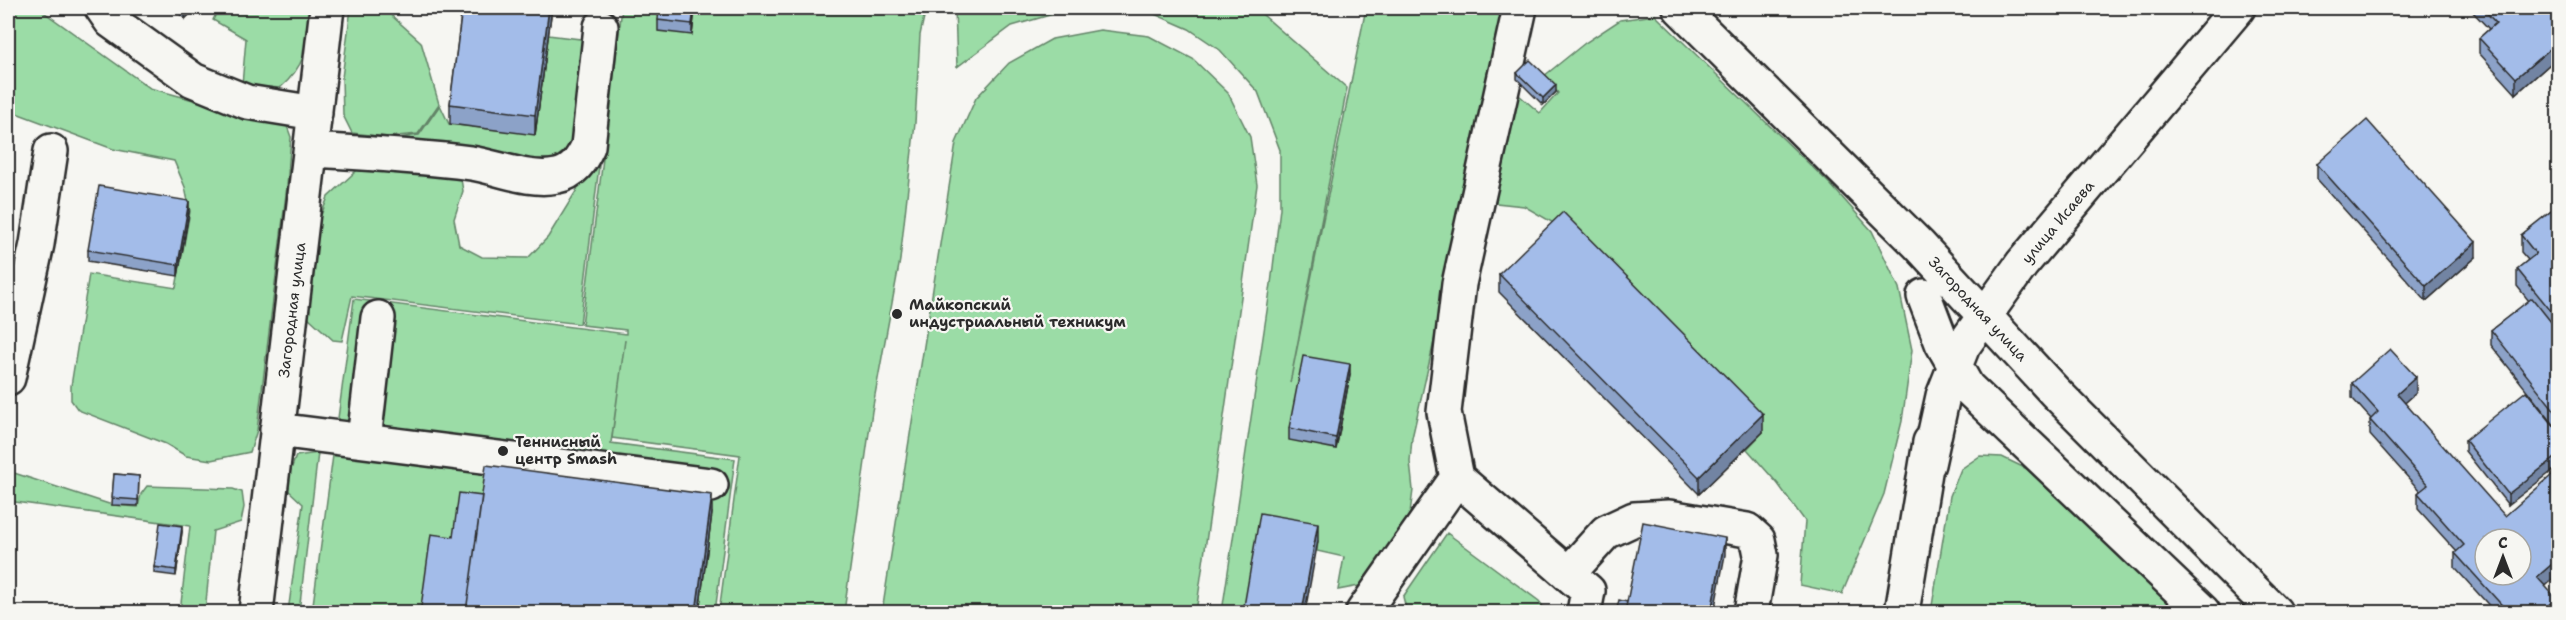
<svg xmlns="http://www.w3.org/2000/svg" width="2566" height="620" font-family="'Shantell Sans',sans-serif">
	<rect width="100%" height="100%" fill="#f6f6f2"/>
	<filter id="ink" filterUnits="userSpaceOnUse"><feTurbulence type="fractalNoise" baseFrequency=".0167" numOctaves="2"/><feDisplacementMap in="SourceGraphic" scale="12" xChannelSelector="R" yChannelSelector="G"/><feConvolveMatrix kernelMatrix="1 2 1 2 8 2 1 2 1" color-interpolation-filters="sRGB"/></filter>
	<g filter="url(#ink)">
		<path fill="#9bdca6" stroke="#638468" stroke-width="1.5" d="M8 8H38L150 88 287 126 291 137 287 186 257 430 250 452 211 460 186 456 166 444 78 410 71 400V386L89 274 176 288 190 211 185 187 174 161 113 149 8 110Z
			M219 8H312C308 42 308 64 280 88L242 85 246 39 213 20Z
			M351 8H383L421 42 439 104 418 134 387 137 352 133 343 115 342 78Z
			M622 8H660L692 34 695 8H926L920 35 915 123 900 260 872 411 844 612H719L740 455 612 438 625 340 611 443 735 459 715 612H312L354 299 626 334V330L582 325Z
			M955 8H1089L1060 12 1012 26 957 67Z
			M1124 8H1255L1347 88 1290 383 1366 8H1510L1412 438 1410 462 1413 490 1410 513 1383 565 1359 586 1338 590 1344 557 1317 551 1318 541 1260 530 1246 612H1222L1271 284 1280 208V150L1258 92 1220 50 1189 29 1150 12Z
			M1655 15 1831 185 1872 231 1899 288 1912 350 1902 421 1884 494 1842 594 1800 585 1805 521 1778 484 1747 449 1763 432 1564 229 1524 206 1487 202 1513 90 1540 113 1558 93 1544 76 1585 43 1620 20Z
			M1100 30 1149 36 1193 59 1228 93 1250 137 1257 185 1196 612H882L956 143 976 98 1009 63 1052 39Z
			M548 35 588 40 578 130 568 149 553 159H526L391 139 419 135 440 105 449 124 535 134Z
			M368 160 446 170 461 179 463 191 454 219 459 245 482 257 528 258 548 237 586 175 599 166 580 324 352 296 342 341 333 340 308 317 318 223 328 197Z
			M318 453 299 612H288L303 504 288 490 290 472 296 456Z
			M1980 456 2002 457 2027 469 2179 612H1931L1950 496 1961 469Z
			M8 471 112 505 138 507 141 494 147 486 233 489 242 492 244 507 241 522 213 531 205 612H180L190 526 8 501Z
			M1447 533 1539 601 1547 612H1407L1403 597Z"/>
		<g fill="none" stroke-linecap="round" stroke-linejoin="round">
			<defs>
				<path id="minor" d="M102 8 111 21 193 80 247 102 315 113
					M1520 8 1459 284 1444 412 1457 478 1588 591 1584 612
					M1680 8 1919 245 2055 392 2275 612
					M311 150C364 153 418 156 471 163 498 167 529 182 557 176 573 173 581 161 588 146L601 27
					M1924 296 1942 343 1967 387 2203 612
					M8 378 37 244 51 151
					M277 430 711 485
					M364 440 378 318
					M1928 464 1943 396 1963 346 2022 264 2238 8
					M1568 574 1606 532 1634 519 1669 517 1747 530 1758 540 1761 555 1751 612
					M256 612 327 8
					M1363 612 1457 478
					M1902 612 1930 442"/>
			</defs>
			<use href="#minor" stroke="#2b2b2b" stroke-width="38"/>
			<use href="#minor" stroke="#f6f6f2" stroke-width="33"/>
		</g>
		<path fill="#8ca2c8" stroke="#2b2b2b" stroke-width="1.5" d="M173 8H196L185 19Z
			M462 8H552L535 135 450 124V104Z
			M695 8 692 35 658 31V20Z
			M2469 8H2559V56L2516 94 2479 53V38L2489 29Z
			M1517 73 1556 92 1543 105 1517 79Z
			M2317 164 2476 257 2426 301 2317 179Z
			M2559 205V431L2491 345V330L2529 301 2517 286V269L2528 260 2521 252V235Z
			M189 212 178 276 88 261V250Z
			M1499 274 1763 432 1699 494 1499 292Z
			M1350 375 1336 449 1289 440V428Z
			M2352 383 2416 393 2404 403 2545 586 2556 612H2495L2455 568V553L2457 552 2418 509V493L2420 491 2370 435V420L2371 419 2352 398Z
			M2559 432 2508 505 2465 451V440Z
			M114 474 139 476 138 506 112 505Z
			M482 496 712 513 699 612H421V607L453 537Z
			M182 532 176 576 154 573V567Z"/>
		<path fill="#7284a3" stroke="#2b2b2b" stroke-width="1.5" d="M185 8H196L185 19Z
			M549 8H552L535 135V115Z
			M694 8H695L692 35V24Z
			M2559 41V56L2516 94V78Z
			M1556 85V92L1543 105V98Z
			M189 201V212L178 276V265Z
			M2476 242V257L2426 301V286Z
			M1350 364V375L1336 449V438Z
			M2416 377V393L2397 410V394Z
			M1763 414V432L1699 494V477Z
			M2559 455V466L2508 505V494Z
			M712 495V513L699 612H696Z
			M1318 523V541L1305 612H1302Z
			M182 526V532L176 576V570Z
			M1725 538V555L1714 612H1711Z
			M2559 558V573L2537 593V577Z
			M2556 598V612H2541Z"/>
		<path fill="#a3bce9" stroke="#2b2b2b" stroke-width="1.5" fill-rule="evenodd" d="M462 8H549L535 115 450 104Z
			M659 8H694L692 24 658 20Z
			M2482 8H2559V41L2516 78 2479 38 2496 23Z
			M1530 60 1556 85 1543 98 1517 73Z
			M2367 120 2476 242 2426 286 2317 164Z
			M99 186 189 201 178 265 88 250Z
			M2559 205V321L2517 269 2536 254 2521 235Z
			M1563 212 1763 414 1699 477 1499 274Z
			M2532 298 2559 332V416L2491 330Z
			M2390 349 2416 377 2397 394 2505 516 2559 469V558L2537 577 2556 598 2541 612H2508L2455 553 2464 545 2418 493 2428 485 2370 420 2378 412 2352 383ZM2485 539H2521V575H2485Z
			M1303 356 1350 364 1336 438 1289 428Z
			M2526 391 2559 432V455L2508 494 2465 440Z
			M486 465 712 495 696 612H466Z
			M114 474 139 476 138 500 112 498Z
			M459 493 482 496 466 612H443V609L421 607 431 534 453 537Z
			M1260 513 1318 523 1302 612H1243Z
			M1643 522 1725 538 1711 612H1625Z
			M160 523 182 526 176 570 154 567Z
			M1619 600 1627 602 1625 612H1616Z"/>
	</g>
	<g fill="#2b2b2b" stroke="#f6f6f2" stroke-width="2">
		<circle cx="897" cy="314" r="6"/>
		<circle cx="503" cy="451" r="6"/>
	</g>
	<g text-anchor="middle" stroke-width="4.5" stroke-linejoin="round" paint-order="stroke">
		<g font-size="15" fill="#2b2b2b" stroke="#f6f6f2">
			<text transform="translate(2058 222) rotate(-50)" y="5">улица Исаева</text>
			<text transform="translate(1978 309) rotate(47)" y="5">Загородная улица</text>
			<text transform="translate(292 310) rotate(-83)" y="5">Загородная улица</text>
		</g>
		<g font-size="15" font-weight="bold" fill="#2b2b2b" stroke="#f6f6f2" text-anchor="start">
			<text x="909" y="310">Майкопский<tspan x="909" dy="17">индустриальный техникум</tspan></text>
			<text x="515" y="447">Теннисный<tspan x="515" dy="17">центр Smash</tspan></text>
		</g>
	</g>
	<rect width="2566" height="620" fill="none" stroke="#f6f6f2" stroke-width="30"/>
	<rect x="15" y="15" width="2536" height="590" fill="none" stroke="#2b2b2b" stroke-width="2" filter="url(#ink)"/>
	<g transform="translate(2503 557)"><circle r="28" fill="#f6f6f2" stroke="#a5a5a2" stroke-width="1.5"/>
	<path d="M0-4.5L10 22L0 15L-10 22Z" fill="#2b2b2b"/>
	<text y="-9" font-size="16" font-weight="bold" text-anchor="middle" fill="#2b2b2b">С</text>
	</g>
</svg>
